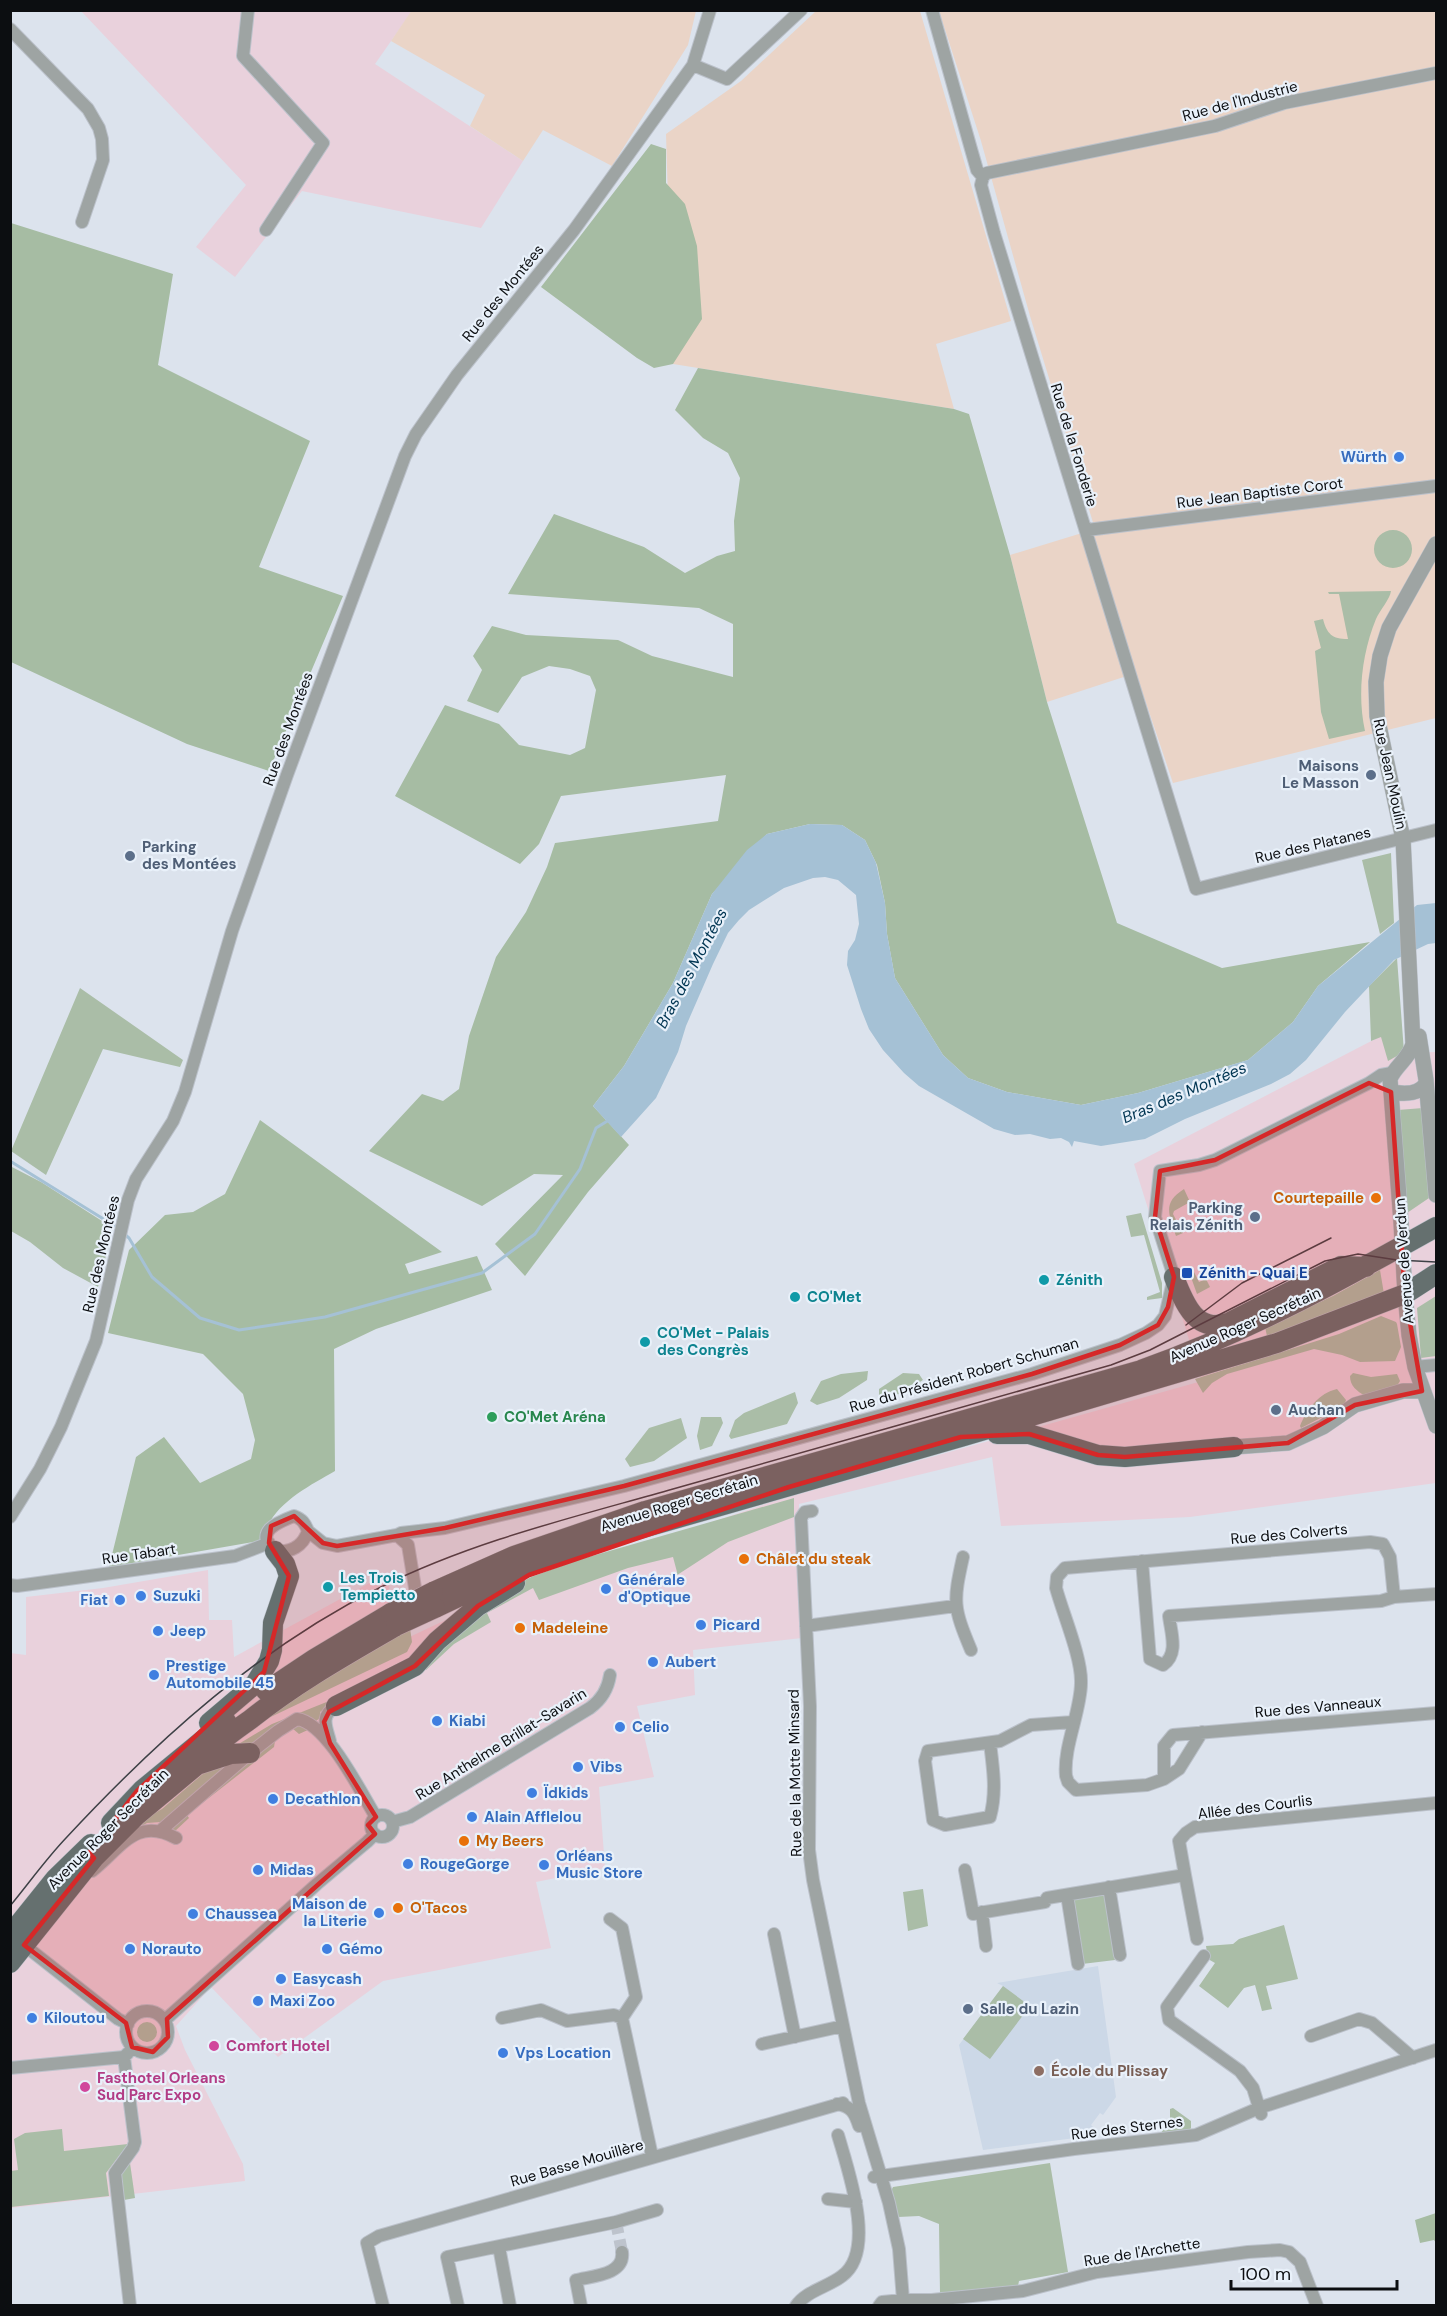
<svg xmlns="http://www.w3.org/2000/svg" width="1447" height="2316" font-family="'DM Sans',sans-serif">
	<rect width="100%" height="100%" fill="#dce3ed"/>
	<path fill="#e9d1dc" d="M81 11H412L375 64 523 161 481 228 302 191 235 277 196 247 246 185Z
		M1381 1036 1397 1053 1436 1052V1483L1190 1517 1001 1526 992 1457 799 1504 802 1638 693 1650 695 1695 637 1706 654 1777 599 1787 605 1868 536 1882 551 1948 383 1981 278 2057 211 1987 176 2026 185 2050 243 2164 245 2181 11 2208 10 1653 26 1655V1597L103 1588 208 1570 209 1620H232L234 1657 386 1574 401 1641 503 1593 771 1502 1202 1381 1134 1164Z"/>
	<path fill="#ead4c7" d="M412 10H696V11L688 45 612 166 543 130 523 161 470 126 485 95 391 41Z
		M816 11H920L1011 321 936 344 954 409 673 364 666 134 741 81Z
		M939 11H1436V718L1173 783 1136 673 1047 702 1010 555 1095 529 1030 316 981 141Z"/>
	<path fill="#ccd8e7" d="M1098 1966 1116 2097 1103 2115 1100 2113 1091 2125 1095 2129 1090 2136 983 2150 959 2045 1003 1986 997 1983Z"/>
	<path fill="#aabda7" d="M1374 549a19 19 0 1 1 38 0a19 19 0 1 1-38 0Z
		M1391 591C1390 599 1380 610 1376 619 1362 653 1357 695 1365 731L1329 739 1321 712 1315 651 1321 648 1314 621 1323 619C1327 634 1332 639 1348 639L1339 594H1329L1328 592Z
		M1391 853 1394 923 1380 934 1362 860Z
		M1397 958 1404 1052 1388 1061 1381 1037 1371 1041 1369 986Z
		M80 988 183 1060 180 1067 103 1049 46 1175 11 1151Z
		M1423 1108 1429 1198 1407 1213 1398 1110Z
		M10 1166 41 1182 113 1228 98 1287 63 1268 30 1242 11 1231Z
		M1184 1189 1190 1202 1174 1211 1173 1214 1183 1233 1176 1236C1169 1214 1162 1203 1184 1189Z
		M1141 1213 1162 1283V1298L1147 1300V1297L1160 1292 1144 1235 1131 1237 1126 1216Z
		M1192 1268 1199 1282 1206 1279 1210 1287 1197 1294 1188 1269Z
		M1380 1270 1384 1294 1267 1336 1265 1327 1333 1296Z
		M1436 1296V1356L1421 1358 1417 1308Z
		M1381 1316 1396 1322 1397 1324 1401 1347 1395 1361 1360 1362 1342 1355 1314 1349 1227 1374 1212 1383 1203 1393 1195 1379 1339 1334Z
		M868 1371 867 1380 839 1398 817 1405 810 1401 821 1381 841 1374Z
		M903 1373 919 1374 923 1380 900 1394 879 1396V1389Z
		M1353 1373 1371 1377 1397 1374 1400 1381 1397 1386 1365 1396C1357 1391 1350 1386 1350 1376Z
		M1337 1389 1346 1400 1344 1406 1301 1428 1300 1426C1307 1409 1319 1393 1337 1389Z
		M795 1392 798 1403 787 1424 731 1439 729 1436 735 1420 744 1413Z
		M701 1417H721L723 1423 712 1446 700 1450 697 1436Z
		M681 1418 687 1438 654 1461 630 1467 625 1459 649 1428Z
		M794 1498V1517L728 1542 671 1579 670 1574 677 1572 673 1557 628 1568 539 1600 533 1588 487 1613 491 1622 454 1644 426 1670 423 1665 482 1605 531 1577 578 1560Z
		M410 1628 412 1642 407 1652 256 1724 297 1693Z
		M334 1699 336 1701 320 1712V1718L316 1721 307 1715H301L252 1746 232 1748 272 1724Z
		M298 1725 310 1729 299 1734 292 1728 275 1741 274 1747 187 1815 189 1818 174 1832 168 1829C190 1811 277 1729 298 1725Z
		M239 1758 161 1822 147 1823 136 1829 147 1817 162 1809 212 1766Z
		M923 1889 928 1926 908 1931 903 1892Z
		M1106 1895 1115 1960 1082 1964 1072 1900Z
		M1284 1925 1298 1979 1266 1986 1272 2009 1262 2011 1255 1985 1244 1988 1228 2008 1199 1986 1215 1963 1208 1959 1206 1946 1233 1944 1239 1939Z
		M1003 1986 1030 2006 990 2059 963 2039Z
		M137 2032a10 10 0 1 1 20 0a10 10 0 1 1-20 0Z
		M1173 2108 1191 2121V2128L1189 2131 1161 2133 1170 2119V2109Z
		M62 2129 64 2151 128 2144 106 2173 109 2196 11 2207V2171L18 2170 14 2139 25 2133Z
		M130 2163 135 2198 124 2200 121 2173Z
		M1050 2163 1068 2272 1019 2281 1018 2286 940 2294 939 2224 919 2216 898 2217 891 2191 893 2187Z"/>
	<path fill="#a6bca3" d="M651 144 666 149V183L685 204 697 246 702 319 673 364 654 368 637 358 541 287Z
		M11 223 173 274 158 365 310 441 259 567 343 596 269 771 187 744 11 662Z
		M698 368 954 409 969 414 1010 555 1047 702 1117 923 1222 968 1370 942 1318 986 1293 1022 1248 1060 1138 1093 1081 1105 1007 1092 968 1078 943 1055 895 978 887 934 885 903 877 865 865 840 842 825 810 824 767 834 712 894 673 983 624 1066 593 1106 629 1145 588 1192 525 1276 495 1244 563 1175 534 1174 482 1206 369 1151 422 1094 443 1101 459 1089 469 1036 496 957 526 912 547 867 555 843 718 821 726 775 561 796 539 844 520 864 395 796 445 705 499 724 519 745 570 755 585 748 596 690 590 676 570 669 549 666 522 677 498 713 467 701 482 670 473 656 492 626 526 635 618 640 652 656 733 677V624L699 608 508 594 554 514 644 547 685 573 717 556 735 551 734 521 740 478 728 453 703 438 675 410Z
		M260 1120 442 1252 405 1264 409 1274 477 1256 492 1290 376 1329 334 1349 335 1471C309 1486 267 1507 264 1540L109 1567 136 1457 164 1437 200 1483 251 1459 255 1440 243 1394 203 1354 108 1333 129 1250 165 1215 193 1212 225 1194Z
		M1436 2213V2243L1434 2240 1420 2243 1415 2220Z"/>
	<path fill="#a5c1d5" d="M810 824 842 825 865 840 876 863 885 903 887 934 895 978 943 1055 968 1078 1007 1092 1081 1105 1138 1093 1248 1060 1293 1022 1318 986 1417 905 1436 903V943L1428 944 1394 960 1345 1012 1306 1060 1290 1074 1271 1084 1185 1119 1145 1139 1101 1146 1074 1141 1072 1147 1069 1142 1061 1138 1050 1139 1030 1134 1015 1135 994 1129 919 1086 904 1073 883 1050 869 1029 861 1009 847 965 848 951 855 940 859 924 856 895 838 880 825 877 813 878 784 888 749 910 739 920 728 933 713 964 686 1026 678 1052 656 1098 621 1137 593 1106 624 1066 673 983 712 894 747 850 767 834Z"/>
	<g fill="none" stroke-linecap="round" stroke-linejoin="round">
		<path stroke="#a5c1d5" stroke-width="3" d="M10 1161 118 1228
			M123 1233 129 1238 152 1277 200 1318 239 1330 325 1317 482 1273 535 1234 580 1169 596 1128 609 1120"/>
		<path stroke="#bdc3cc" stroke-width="12" stroke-dasharray="12 6" stroke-linecap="butt" d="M616 2222 622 2252"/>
		<defs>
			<path id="minor" d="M248 10 243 56 323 143 266 230
				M932 10 971 149 977 170 983 177
				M10 29 88 109 99 128 102 139 103 160 82 222
				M693 65 727 79 801 10
				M983 177 981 185 994 233 1196 889 1436 830
				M983 177 987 173 1215 126 1284 103 1436 73
				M1087 530 1436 486
				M1415 1367 1436 1365
				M812 1511 805 1512 801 1518 810 1706 809 1850 813 1880 859 2103 889 2203 899 2249 903 2300
				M294 1516C302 1519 305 1523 308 1531 303 1546 291 1553 275 1551 253 1532 278 1522 294 1516Z
				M10 1517 40 1469 61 1427 96 1341 128 1200 136 1179 173 1121 185 1092 232 931 287 775 405 456 416 434 457 375 574 230 693 65 710 10
				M308 1531 323 1543 337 1546 397 1535 401 1533 445 1528 624 1486 1032 1374 1120 1345 1146 1333 1158 1325 1165 1316 1174 1277 1155 1217 1160 1171 1199 1165 1215 1160 1369 1083 1381 1075 1392 1073
				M397 1535 408 1545 418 1606
				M963 1557C953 1602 953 1607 971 1650
				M1142 1561 1150 1659 1163 1665C1179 1654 1171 1633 1169 1616L1381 1601 1394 1597 1436 1594
				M10 1585 17 1586 235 1556 269 1543
				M1394 1597 1390 1557 1383 1544 1370 1542 1065 1568 1057 1577 1056 1588C1063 1614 1082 1658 1081 1683 1081 1711 1063 1747 1066 1776L1068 1782 1076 1790 1147 1785 1164 1779V1746L1173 1735 1436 1713
				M806 1626 955 1606
				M330 1741C326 1726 320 1716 336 1706
				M990 1743C993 1768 997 1792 990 1817L945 1825 933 1820 925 1761 928 1751 1000 1741 1031 1725 1073 1722
				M1164 1779 1179 1769 1202 1732
				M371 1826a11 11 0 1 1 22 0a11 11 0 1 1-22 0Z
				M392 1822 410 1817 590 1708C601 1700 608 1689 610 1675
				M160 1831 250 1753 278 1731 297 1719C327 1723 360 1791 376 1817
				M965 1870 973 1914 1045 1902 1047 1898 1185 1875 1179 1841 1186 1833 1195 1827 1436 1803
				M92 1871C121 1848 136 1816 176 1838
				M1185 1875 1197 1939
				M1109 1887 1120 1955
				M1067 1895 1078 1964
				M982 1912 986 1946
				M610 1919 622 1928 636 1997 622 2018
				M774 1934 795 2037
				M24 1945 118 2019 128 2024
				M1204 1956 1167 2007 1169 2020 1240 2071 1253 2088 1261 2114
				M126 2032a21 21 0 1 1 42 0a21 21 0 1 1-42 0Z
				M502 2018 541 2010 567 2021 614 2015 622 2018 652 2156
				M165 2020 317 1884 367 1842 375 1834
				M1311 2036 1359 2019 1372 2023 1413 2058
				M762 2044 843 2026
				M124 2057 135 2142 133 2148 115 2173 130 2306
				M10 2068 124 2057 128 2053
				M837 2104C851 2106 855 2113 859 2126
				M874 2177 1074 2149 1196 2135 1259 2108 1436 2050
				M828 2199 856 2202
				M499 2247 510 2306
				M383 2306 367 2243 379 2236 843 2103
				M458 2306 447 2257 616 2222 657 2210
				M581 2306 576 2280C592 2276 625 2275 622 2252
				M796 2306C806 2291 828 2287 842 2276 877 2251 848 2170 838 2135
				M879 2306 882 2302 903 2300H932L1023 2291 1097 2272 1248 2252 1280 2250 1289 2252 1300 2262 1317 2306"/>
			<path id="tertiary" d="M1436 544 1389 628 1380 656 1376 682 1377 716 1403 839 1413 1044C1409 1059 1395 1066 1390 1079L1401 1222 1405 1294 1409 1335 1415 1367 1436 1426
				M1419 1036 1426 1080 1436 1195
				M1391 1092C1403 1094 1420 1095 1426 1083
				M1234 1447 1288 1443 1323 1427 1355 1405 1403 1391H1422"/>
			<path id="primary" d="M1174 1277C1184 1303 1196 1335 1230 1322L1341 1266 1366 1267
				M997 1434H1029L1098 1455 1125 1457 1234 1447
				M433 1592 514 1556 645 1511 1141 1370C1248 1332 1338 1282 1436 1227
				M435 1608 505 1575 601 1540 961 1437 1277 1343 1405 1294 1436 1274
				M266 1691 314 1659 391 1613
				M336 1706 415 1666 437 1641 478 1606 515 1583
				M209 1723 255 1684 269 1661 272 1650 273 1623 289 1576 285 1564 275 1551
				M200 1764 231 1754 250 1753
				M111 1823 142 1790 226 1721
				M10 1935 55 1879 91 1844
				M10 1963 94 1858 137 1815 209 1755C220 1740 236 1730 251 1719 296 1683 346 1655 396 1626"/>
		</defs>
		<use href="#minor" stroke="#bbc1ca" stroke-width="14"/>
		<use href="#tertiary" stroke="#bbc1ca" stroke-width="16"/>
		<use href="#primary" stroke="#bbc1ca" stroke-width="21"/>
		<use href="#minor" stroke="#9ea4a3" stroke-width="12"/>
		<use href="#tertiary" stroke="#9ea4a3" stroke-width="15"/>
		<use href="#primary" stroke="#65706f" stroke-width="20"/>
		<path stroke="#3e4146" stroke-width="1.5" d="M1186 1325 1242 1283 1331 1238
			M10 1906C29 1883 46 1859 66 1838 158 1739 260 1647 381 1587 473 1541 575 1517 673 1489 819 1447 965 1407 1111 1365L1150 1350 1325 1261 1358 1254 1397 1260 1436 1262"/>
		<defs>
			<path id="primary-bridge" d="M391 1613 433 1592
				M396 1626 435 1608"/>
		</defs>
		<use href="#primary-bridge" stroke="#bbc1ca" stroke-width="21" stroke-linecap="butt"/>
		<use href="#primary-bridge" stroke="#65706f" stroke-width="20"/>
	</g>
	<path fill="#d62828" fill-opacity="0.2" stroke="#d62828" stroke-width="4.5" stroke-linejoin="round" d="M1369 1083 1391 1092 1405 1294 1422 1391 1355 1405 1288 1443 1125 1457 1098 1455 1029 1434 961 1437 789 1487 529 1575 478 1606 415 1666 329 1712 324 1722 330 1743 376 1817 368 1825 375 1834 167 2019 168 2037 153 2052 132 2047 126 2023 24 1945 94 1858 89 1853 137 1791 264 1672 289 1576 269 1543 271 1526 294 1516 323 1543 337 1546 445 1528 624 1486 1032 1374 1120 1345 1158 1325 1168 1307 1174 1277 1155 1217 1160 1171 1215 1160Z"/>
	<g fill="#3f7fe0" stroke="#e9f1fa" stroke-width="2">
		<circle cx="1399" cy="457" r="6"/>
		<circle cx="606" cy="1589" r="6"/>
		<circle cx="141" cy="1596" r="6"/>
		<circle cx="120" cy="1600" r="6"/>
		<circle cx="701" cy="1625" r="6"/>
		<circle cx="158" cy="1631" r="6"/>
		<circle cx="653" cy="1662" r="6"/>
		<circle cx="154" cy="1675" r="6"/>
		<circle cx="437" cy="1721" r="6"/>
		<circle cx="620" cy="1727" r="6"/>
		<circle cx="578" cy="1767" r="6"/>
		<circle cx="532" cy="1793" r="6"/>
		<circle cx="273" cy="1799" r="6"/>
		<circle cx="472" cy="1817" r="6"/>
		<circle cx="408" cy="1864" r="6"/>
		<circle cx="544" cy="1865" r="6"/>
		<circle cx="258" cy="1870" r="6"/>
		<circle cx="379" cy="1913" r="6"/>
		<circle cx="193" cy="1914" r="6"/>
		<circle cx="130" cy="1949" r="6"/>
		<circle cx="327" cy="1949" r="6"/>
		<circle cx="281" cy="1979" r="6"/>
		<circle cx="258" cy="2001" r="6"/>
		<circle cx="32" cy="2018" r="6"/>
		<circle cx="503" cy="2053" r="6"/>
	</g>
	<g fill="#5c6f8a" stroke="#e9f1fa" stroke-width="2">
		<circle cx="1371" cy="775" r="6"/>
		<circle cx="130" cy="856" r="6"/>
		<circle cx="1255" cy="1217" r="6"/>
		<circle cx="1276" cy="1410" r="6"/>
		<circle cx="968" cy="2009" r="6"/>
	</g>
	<g fill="#e8710a" stroke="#e9f1fa" stroke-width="2">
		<circle cx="1376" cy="1198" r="6"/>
		<circle cx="744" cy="1559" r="6"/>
		<circle cx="520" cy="1628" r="6"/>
		<circle cx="464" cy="1841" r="6"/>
		<circle cx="398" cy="1908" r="6"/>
	</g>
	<rect fill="#1a4fb4" stroke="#e9f1fa" stroke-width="2" x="1181" y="1267" width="12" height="12" rx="3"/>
	<g fill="#0f9aa8" stroke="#e9f1fa" stroke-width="2">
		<circle cx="1044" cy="1280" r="6"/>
		<circle cx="795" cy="1297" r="6"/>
		<circle cx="645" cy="1342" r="6"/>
		<circle cx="328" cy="1587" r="6"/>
	</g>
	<circle fill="#2e9e5b" stroke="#e9f1fa" stroke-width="2" cx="492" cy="1417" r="6"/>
	<g fill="#d1479c" stroke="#e9f1fa" stroke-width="2">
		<circle cx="214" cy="2046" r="6"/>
		<circle cx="85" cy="2087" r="6"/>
	</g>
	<circle fill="#8d6e63" stroke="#e9f1fa" stroke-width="2" cx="1039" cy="2071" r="6"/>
	<g text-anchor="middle" stroke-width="4.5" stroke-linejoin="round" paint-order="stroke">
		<g font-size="15" fill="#0c0e11" stroke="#e9f1fa">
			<text transform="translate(1240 101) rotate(-15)" y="5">Rue de l'Industrie</text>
			<text transform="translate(503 293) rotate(-51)" y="5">Rue des Montées</text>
			<text transform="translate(1074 445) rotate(73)" y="5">Rue de la Fonderie</text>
			<text transform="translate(1260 493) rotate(-7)" y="5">Rue Jean Baptiste Corot</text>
			<text transform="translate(288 729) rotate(-70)" y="5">Rue des Montées</text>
			<text transform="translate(1390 774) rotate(78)" y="5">Rue Jean Moulin</text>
			<text transform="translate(1313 845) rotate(-13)" y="5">Rue des Platanes</text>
			<text transform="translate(101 1254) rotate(-77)" y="5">Rue des Montées</text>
			<text transform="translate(1404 1261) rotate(-94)" y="5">Avenue de Verdun</text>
			<text transform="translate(1245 1325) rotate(-24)" y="5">Avenue Roger Secrétain</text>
			<text transform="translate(964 1375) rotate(-16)" y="5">Rue du Président Robert Schuman</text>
			<text transform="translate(679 1503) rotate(-17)" y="5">Avenue Roger Secrétain</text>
			<text transform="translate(1289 1534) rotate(-5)" y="5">Rue des Colverts</text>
			<text transform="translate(139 1554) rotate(-8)" y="5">Rue Tabart</text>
			<text transform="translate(1318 1707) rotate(-5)" y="5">Rue des Vanneaux</text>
			<text transform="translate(501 1744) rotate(-32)" y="5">Rue Anthelme Brillat-Savarin</text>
			<text transform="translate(795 1773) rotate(-91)" y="5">Rue de la Motte Minsard</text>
			<text transform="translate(1255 1807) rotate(-7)" y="5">Allée des Courlis</text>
			<text transform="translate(108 1829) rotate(-45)" y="5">Avenue Roger Secrétain</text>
			<text transform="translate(1127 2128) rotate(-7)" y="5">Rue des Sternes</text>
			<text transform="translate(577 2163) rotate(-16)" y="5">Rue Basse Mouillère</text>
			<text transform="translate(1142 2252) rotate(-9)" y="5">Rue de l'Archette</text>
		</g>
		<g font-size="15" font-weight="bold" fill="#366cbe" stroke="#e9f1fa" text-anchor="start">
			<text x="1387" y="462" text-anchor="end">Würth</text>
			<text x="618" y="1585">Générale<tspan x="618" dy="17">d'Optique</tspan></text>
			<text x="153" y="1601">Suzuki</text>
			<text x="108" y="1605" text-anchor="end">Fiat</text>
			<text x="713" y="1630">Picard</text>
			<text x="170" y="1636">Jeep</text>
			<text x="665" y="1667">Aubert</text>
			<text x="166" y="1671">Prestige<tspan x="166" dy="17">Automobile 45</tspan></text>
			<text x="449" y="1726">Kiabi</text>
			<text x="632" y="1732">Celio</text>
			<text x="590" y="1772">Vibs</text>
			<text x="544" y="1798">Ïdkids</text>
			<text x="285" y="1804">Decathlon</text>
			<text x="484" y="1822">Alain Afflelou</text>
			<text x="556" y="1861">Orléans<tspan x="556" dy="17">Music Store</tspan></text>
			<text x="420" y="1869">RougeGorge</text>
			<text x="270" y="1875">Midas</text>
			<text x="367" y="1909" text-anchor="end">Maison de<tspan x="367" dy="17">la Literie</tspan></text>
			<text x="205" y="1919">Chaussea</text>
			<text x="142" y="1954">Norauto</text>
			<text x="339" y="1954">Gémo</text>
			<text x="293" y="1984">Easycash</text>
			<text x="270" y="2006">Maxi Zoo</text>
			<text x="44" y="2023">Kiloutou</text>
			<text x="515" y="2058">Vps Location</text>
		</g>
		<g font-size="15" font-weight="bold" fill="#4e5e75" stroke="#e9f1fa" text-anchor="start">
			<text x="1359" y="771" text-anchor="end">Maisons<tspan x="1359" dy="17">Le Masson</tspan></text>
			<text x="142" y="852">Parking<tspan x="142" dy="17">des Montées</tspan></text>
			<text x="1243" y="1213" text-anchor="end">Parking<tspan x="1243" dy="17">Relais Zénith</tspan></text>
			<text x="1288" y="1415">Auchan</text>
			<text x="980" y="2014">Salle du Lazin</text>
		</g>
		<g font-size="15" font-weight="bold" fill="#c56008" stroke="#e9f1fa" text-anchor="start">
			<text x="1364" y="1203" text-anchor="end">Courtepaille</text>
			<text x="756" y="1564">Châlet du steak</text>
			<text x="532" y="1633">Madeleine</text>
			<text x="476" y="1846">My Beers</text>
			<text x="410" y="1913">O'Tacos</text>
		</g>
		<g font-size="15" font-weight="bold" fill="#164399" stroke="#e9f1fa" text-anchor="start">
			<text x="1199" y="1278">Zénith - Quai E</text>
		</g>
		<g font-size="15" font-weight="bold" fill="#0d838f" stroke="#e9f1fa" text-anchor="start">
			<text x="1056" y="1285">Zénith</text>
			<text x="807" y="1302">CO'Met</text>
			<text x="657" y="1338">CO'Met - Palais<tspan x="657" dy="17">des Congrès</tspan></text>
			<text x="340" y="1583">Les Trois<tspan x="340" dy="17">Tempietto</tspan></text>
		</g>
		<g font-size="15" font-weight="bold" fill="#27864d" stroke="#e9f1fa" text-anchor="start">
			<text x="504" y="1422">CO'Met Aréna</text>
		</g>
		<g font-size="15" font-weight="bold" fill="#b23c85" stroke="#e9f1fa" text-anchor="start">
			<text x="226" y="2051">Comfort Hotel</text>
			<text x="97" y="2083">Fasthotel Orleans<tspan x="97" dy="17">Sud Parc Expo</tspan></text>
		</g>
		<g font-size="15" font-weight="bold" fill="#785e54" stroke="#e9f1fa" text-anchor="start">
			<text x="1051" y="2076">École du Plissay</text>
		</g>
		<g font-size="16" font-style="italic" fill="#003552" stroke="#e9f1fa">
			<text transform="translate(691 968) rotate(-62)" y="6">Bras des Montées</text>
			<text transform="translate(1184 1092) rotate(-23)" y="6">Bras des Montées</text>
		</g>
	</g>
	<rect width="1447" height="2316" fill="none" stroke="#0c0e11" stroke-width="24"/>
	<path d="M1231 2280v9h166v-9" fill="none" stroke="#0c0e11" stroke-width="3"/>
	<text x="1240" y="2280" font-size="18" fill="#0c0e11" stroke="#e9f1fa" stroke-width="4.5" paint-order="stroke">100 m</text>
</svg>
